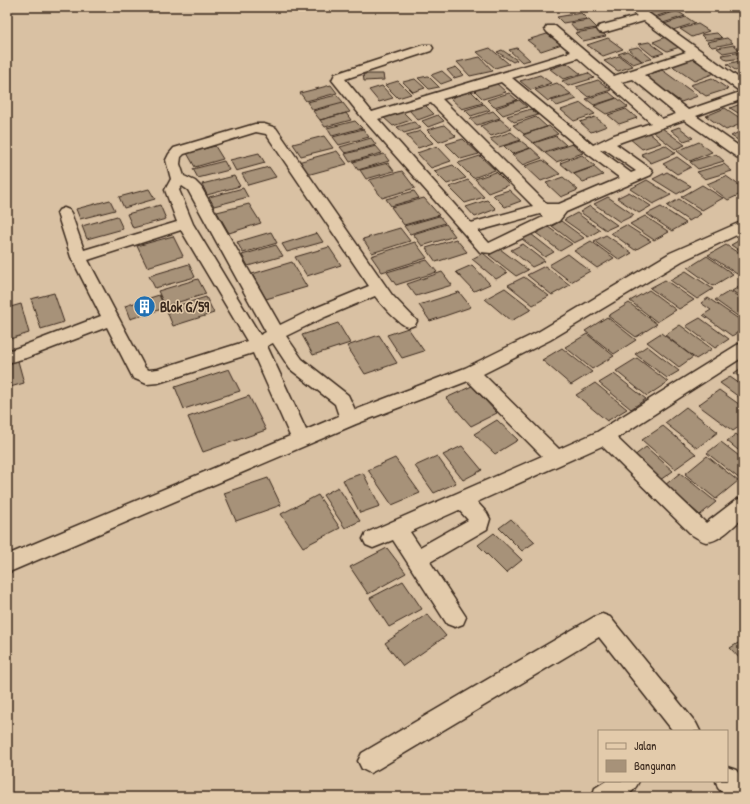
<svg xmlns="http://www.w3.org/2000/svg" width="750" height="804" font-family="'Patrick Hand',sans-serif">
	<rect width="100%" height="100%" fill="#d9c1a3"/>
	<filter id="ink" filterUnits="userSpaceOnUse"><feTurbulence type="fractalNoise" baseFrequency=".025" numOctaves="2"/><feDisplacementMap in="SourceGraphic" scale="8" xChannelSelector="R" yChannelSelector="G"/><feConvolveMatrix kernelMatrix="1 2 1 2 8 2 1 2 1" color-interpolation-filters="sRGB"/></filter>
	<g filter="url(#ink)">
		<path fill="#a79279" stroke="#3b2a1e" d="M638 7H659L645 11Z
			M661 7H671L676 10 654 17 646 12Z
			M677 11 685 16 663 23 655 18Z
			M581 13 587 19 563 23 557 17Z
			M686 17 695 23 673 30 664 24Z
			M589 20 597 28 577 31 570 23Z
			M698 24 709 31 692 37 680 29Z
			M598 29 606 36 583 41 575 33Z
			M717 33 722 38 706 40 701 35Z
			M547 34 562 44 541 51 527 40Z
			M669 36 683 46 667 51 653 42Z
			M608 38 623 49 603 56 587 45Z
			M727 38 733 43 712 47 707 42Z
			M649 42 664 53 653 56 638 44Z
			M734 45 740 50 723 53 717 48Z
			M638 47 652 59 642 61 628 49Z
			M490 48 509 64 495 68 477 52Z
			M517 48 530 60 522 62 509 50Z
			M502 50 517 60 513 62 497 52Z
			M627 51 642 61 633 64 618 54Z
			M743 52V58L727 60 721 55Z
			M619 56 633 66 618 71 604 61Z
			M480 57 493 71 470 76 457 62Z
			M692 58 715 73 694 81 671 65Z
			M743 60V68L735 70 727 64Z
			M567 63 581 74 563 79 550 69Z
			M456 67 464 75 454 78 447 70Z
			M662 70 698 96 681 102 644 76Z
			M442 71 452 80 441 84 431 75Z
			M588 73 594 78 568 86 562 81Z
			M363 74H383L384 80 364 81Z
			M540 75 551 83 531 90 520 81Z
			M428 76 439 87 429 89 418 78Z
			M712 78 728 89 706 96 690 85Z
			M415 79 425 88 413 92 403 82Z
			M598 80 611 90 588 97 576 87Z
			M398 81 411 94 398 98 385 85Z
			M496 83 506 92 483 99 474 90Z
			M557 83 571 94 548 101 535 90Z
			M331 85 337 93 306 101 300 93Z
			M382 86 393 98 379 102 369 90Z
			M471 91 483 103 462 109 450 98Z
			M609 92 616 98 594 105 586 99Z
			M509 93 517 100 494 107 487 100Z
			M337 95 343 102 313 110 307 102Z
			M572 95 577 99 557 106 551 101Z
			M617 98 628 107 606 114 594 106Z
			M519 100 527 107 503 115 496 108Z
			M343 103 350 112 320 120 313 111Z
			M581 103 595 114 574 121 561 110Z
			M743 103V116L730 108Z
			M484 104 490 110 471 116 465 110Z
			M425 105 434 114 418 120 409 110Z
			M725 108 743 120V123L726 130 706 116Z
			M531 109 538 115 514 122 507 116Z
			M626 109 637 118 619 124 608 115Z
			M402 111 411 120 393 126 383 117Z
			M493 111 500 118 477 125 470 119Z
			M346 113 351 120 325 127 320 120Z
			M438 115 444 121 428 127 422 121Z
			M536 117 547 127 524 134 513 125Z
			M595 117 607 126 591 132 580 122Z
			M500 119 512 129 491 136 480 126Z
			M355 121 362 128 332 136 327 128Z
			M414 122 421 128 404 133 397 127Z
			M444 125 456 136 439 142 427 130Z
			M549 126 558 134 533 143 523 135Z
			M679 127 693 138 684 141 671 130Z
			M662 128 685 145 675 149 653 132Z
			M363 129 369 137 339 145 333 137Z
			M743 130V143L731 136Z
			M421 131 433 143 418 148 406 135Z
			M511 132 521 140 499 147 490 139Z
			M648 132 661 143 642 149 629 138Z
			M324 136 333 148 301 156 293 144Z
			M556 136 566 145 544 152 534 143Z
			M371 138 376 145 345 153 340 147Z
			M463 139 479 154 461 159 446 144Z
			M521 141 530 148 512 154 504 146Z
			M699 142 712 152 690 161 677 151Z
			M572 144 583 153 556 162 545 153Z
			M665 145 676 153 651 163 641 154Z
			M215 146 223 159 195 167 187 153Z
			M376 146 382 153 350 162 345 154Z
			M437 146 451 161 431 168 417 153Z
			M531 148 542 158 523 165 512 155Z
			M337 151 347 164 307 175 298 162Z
			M259 153 265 163 236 171 230 160Z
			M384 154 389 161 358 170 353 162Z
			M716 154 724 161 698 169 690 162Z
			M582 155 595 166 573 174 560 163Z
			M480 156 495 170 473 178 458 163Z
			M677 157 691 167 677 174 663 164Z
			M543 160 560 174 541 181 525 166Z
			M224 161 229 170 198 178 193 169Z
			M388 163 394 171 366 179 360 170Z
			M724 164 732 171 705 179 697 172Z
			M453 165 466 178 447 184 434 171Z
			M269 167 276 177 248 185 242 174Z
			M594 167 603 175 583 182 574 174Z
			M402 171 415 188 382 198 369 180Z
			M496 172 509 185 488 193 475 179Z
			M667 172 691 186 677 194 653 179Z
			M234 176 240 186 207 195 202 184Z
			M726 176 743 188V193L728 200 707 184Z
			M563 177 578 190 561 197 546 183Z
			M468 180 484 197 465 203 449 187Z
			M647 180 671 195 653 204 630 189Z
			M702 185 723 198 702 210 681 197Z
			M243 188 248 197 214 206 209 197Z
			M149 189 155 199 124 208 119 197Z
			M509 190 521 201 505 207 493 195Z
			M414 191 419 198 391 206 386 199Z
			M629 192 651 206 639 213 617 198Z
			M608 197 634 215 620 222 594 204Z
			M424 198 439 215 404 225 391 207Z
			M679 199 701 214 689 221 667 206Z
			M110 200 115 210 80 219 76 209Z
			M487 200 496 209 475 217 466 207Z
			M249 204 261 223 229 233 217 212Z
			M160 205 166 219 133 228 127 214Z
			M590 206 617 225 606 230 580 212Z
			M661 207 686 223 672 231 647 214Z
			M577 213 600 230 588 237 564 220Z
			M117 216 123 229 87 239 82 226Z
			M439 216 445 223 410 234 404 226Z
			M645 216 669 232 654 240 630 224Z
			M561 221 584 238 574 243 552 226Z
			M446 224 455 236 422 246 413 234Z
			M626 225 651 241 635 250 611 233Z
			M548 227 572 244 560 251 536 233Z
			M400 228 410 241 372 253 363 239Z
			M271 232 277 243 243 253 237 242Z
			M317 233 323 242 287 252 282 244Z
			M531 234 554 252 545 257 522 239Z
			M606 235 632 253 620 260 594 241Z
			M173 236 183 256 147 267 137 246Z
			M743 238V253L731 245Z
			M456 239 467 252 436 262 426 248Z
			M591 241 614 258 597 268 574 251Z
			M415 242 427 258 382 272 371 256Z
			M523 244 545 261 532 267 511 250Z
			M276 245 283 256 248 266 242 255Z
			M726 245 743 256V270L737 274 708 255Z
			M329 247 341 265 307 276 295 257Z
			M500 249 528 270 516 276 489 255Z
			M483 253 507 273 496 279 472 259Z
			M568 254 590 271 571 282 549 265Z
			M707 256 733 274 713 286 688 268Z
			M427 260 437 272 396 285 387 272Z
			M292 262 307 287 266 299 252 274Z
			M189 264 195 277 155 288 149 276Z
			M472 265 490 284 474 291 456 272Z
			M545 266 570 285 552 295 527 275Z
			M686 271 713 289 697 299 670 280Z
			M442 272 452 285 416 296 407 284Z
			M524 277 549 296 533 305 508 285Z
			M198 279 206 294 165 306 158 291Z
			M665 280 694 300 679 309 650 288Z
			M742 285 743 286V298L732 291Z
			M505 288 532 309 511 321 485 299Z
			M649 290 676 310 657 322 630 301Z
			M730 291 743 300V320L715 300Z
			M459 292 471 307 430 321 419 305Z
			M54 293 64 322 41 329 31 299Z
			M159 295 165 308 130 319 125 306Z
			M206 297 214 313 173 326 166 309Z
			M708 298 743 322V329L732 336 703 315 711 310 701 303Z
			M629 303 657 324 636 337 608 316Z
			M21 304 29 333 7 340V308Z
			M607 317 636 340 614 354 585 331Z
			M700 318 729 339 715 348 686 326Z
			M338 323 350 343 313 355 302 335Z
			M680 325 712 349 696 359 665 335Z
			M408 328 424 351 402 358 387 335Z
			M661 333 693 357 679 367 647 342Z
			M587 334 614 356 592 369 565 347Z
			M379 335 397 363 365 374 347 346Z
			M647 346 679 371 667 378 635 354Z
			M562 348 592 372 571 385 542 360Z
			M637 358 668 382 647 396 616 371Z
			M18 361 24 383 7 388V364Z
			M743 367V380L734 373Z
			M229 369 240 391 184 409 175 387Z
			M614 374 646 399 631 409 599 383Z
			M730 377 743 386V400L720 383Z
			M595 383 627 409 607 421 576 395Z
			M472 386 497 413 471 426 446 398Z
			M719 390 743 407V424L733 431 698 405Z
			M249 396 266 430 203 452 188 417Z
			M686 407 718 432 697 448 665 423Z
			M497 420 518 440 495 454 474 434Z
			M663 426 696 454 675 469 642 440Z
			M736 434 743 440V454L727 441Z
			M721 442 743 459V478L741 480 707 453Z
			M462 446 482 470 463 480 443 455Z
			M646 447 673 471 660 480 634 456Z
			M437 456 456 483 434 493 415 466Z
			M707 456 738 481 716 499 685 474Z
			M395 458 420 493 392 505 368 470Z
			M363 473 380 506 360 513 343 480Z
			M680 473 716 502 700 515 665 485Z
			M268 478 281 505 236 521 224 493Z
			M338 487 360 521 345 528 323 495Z
			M318 495 340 528 303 547 281 514Z
			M511 519 535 542 522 551 499 528Z
			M494 533 522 560 506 573 478 545Z
			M387 548 406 573 368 594 350 567Z
			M403 581 422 609 389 627 370 598Z
			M427 614 446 636 403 666 385 643Z
			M743 640V662L730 648Z"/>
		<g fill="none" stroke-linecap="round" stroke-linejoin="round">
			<defs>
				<path id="street" d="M627 7H640L743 81V91L738 90 694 58 644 75 688 110 743 91V99L696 116 743 149V159L738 158 684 120 624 141 616 144 651 169 653 172 651 175 566 212 559 221 491 253 480 252 364 120 332 80 335 74 423 45H431L433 48 431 51 345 79 372 112 571 52 547 32 545 29 547 26H555L614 76 686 52 644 21 603 33 599 32 597 29 599 26 637 16ZM578 58 651 123 614 135 593 145 512 78ZM633 79 676 114 662 119 621 82ZM501 82 576 145 620 178 559 204H547L442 99ZM431 103 533 206 471 223 378 119ZM605 149 636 171 631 173 600 150ZM540 214 543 217 489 243 478 231Z
					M255 124H264L276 128 392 295 417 321 415 325C414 325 410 327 409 327 400 326 380 303 375 296L325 317 286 336 302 359 348 395 355 410 465 368 538 332 670 253 743 221V232L682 261 550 340 483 374 559 449 597 432 737 345 743 343V357L617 438 706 523 736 500 743 498V518C734 525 720 542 706 542 701 541 696 537 692 535L602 446 477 502 487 513 490 519 487 529 430 562 466 617 463 624 455 627 447 624 393 540 373 548 366 545 363 539 366 533 542 456 468 381 356 424 7 573V555L290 436 253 353 158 383 147 384 133 378 107 327 26 358 7 363V351L17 348 101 316 71 257 57 213 59 210 64 208 69 210 71 213 84 250 177 222 165 190 171 179 166 160 169 154 174 148ZM256 132 266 134 369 286 313 309 280 325 201 187 195 181 184 176 180 164 181 157 184 154ZM182 186 188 190 266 332 260 335 193 224 179 190ZM181 230 247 341 158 369 149 370 145 368 88 260ZM273 343 290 369 335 404 339 416 306 430 267 346ZM459 510 468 520 420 547 410 532Z
					M602 614 610 617 696 723 700 731H673L599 637 378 769 370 773 362 769 358 761 362 753 594 617Z
					M727 767 736 770 743 779V797H726L718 788 716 781H727Z
					M606 781H639C630 803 611 797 592 797L595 788Z"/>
			</defs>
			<use href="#street" stroke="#3b2a1e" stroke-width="3"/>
			<use href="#street" fill="#e3cbab" fill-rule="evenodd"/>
		</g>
	</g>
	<defs>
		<symbol id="building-disc" viewBox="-11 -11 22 22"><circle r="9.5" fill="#1f6fb2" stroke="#e3cbab"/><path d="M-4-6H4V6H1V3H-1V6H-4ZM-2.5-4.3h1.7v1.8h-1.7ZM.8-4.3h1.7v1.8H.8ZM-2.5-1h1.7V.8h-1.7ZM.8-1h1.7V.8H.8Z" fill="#fff"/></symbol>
	</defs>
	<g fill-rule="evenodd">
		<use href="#building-disc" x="132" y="294" width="25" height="25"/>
	</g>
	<g text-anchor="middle" stroke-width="3" stroke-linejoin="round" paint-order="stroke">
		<g font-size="14" font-weight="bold" fill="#3b2a1e" stroke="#e3cbab" text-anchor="start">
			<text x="160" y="312">Blok G/59</text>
		</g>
	</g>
	<rect width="750" height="804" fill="none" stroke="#e3cbab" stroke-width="24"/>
	<rect x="12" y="12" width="726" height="780" fill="none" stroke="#3b2a1e" stroke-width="1.5" filter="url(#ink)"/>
	<rect x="598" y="730" width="130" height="52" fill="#e3cbab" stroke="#a08b73"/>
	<rect x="606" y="743" width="20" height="6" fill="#e3cbab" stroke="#a08b73"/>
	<text x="634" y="750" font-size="12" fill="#3b2a1e">Jalan</text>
	<rect x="606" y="760" width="20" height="12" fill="#a79279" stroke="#a08b73"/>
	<text x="634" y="770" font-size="12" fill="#3b2a1e">Bangunan</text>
</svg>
